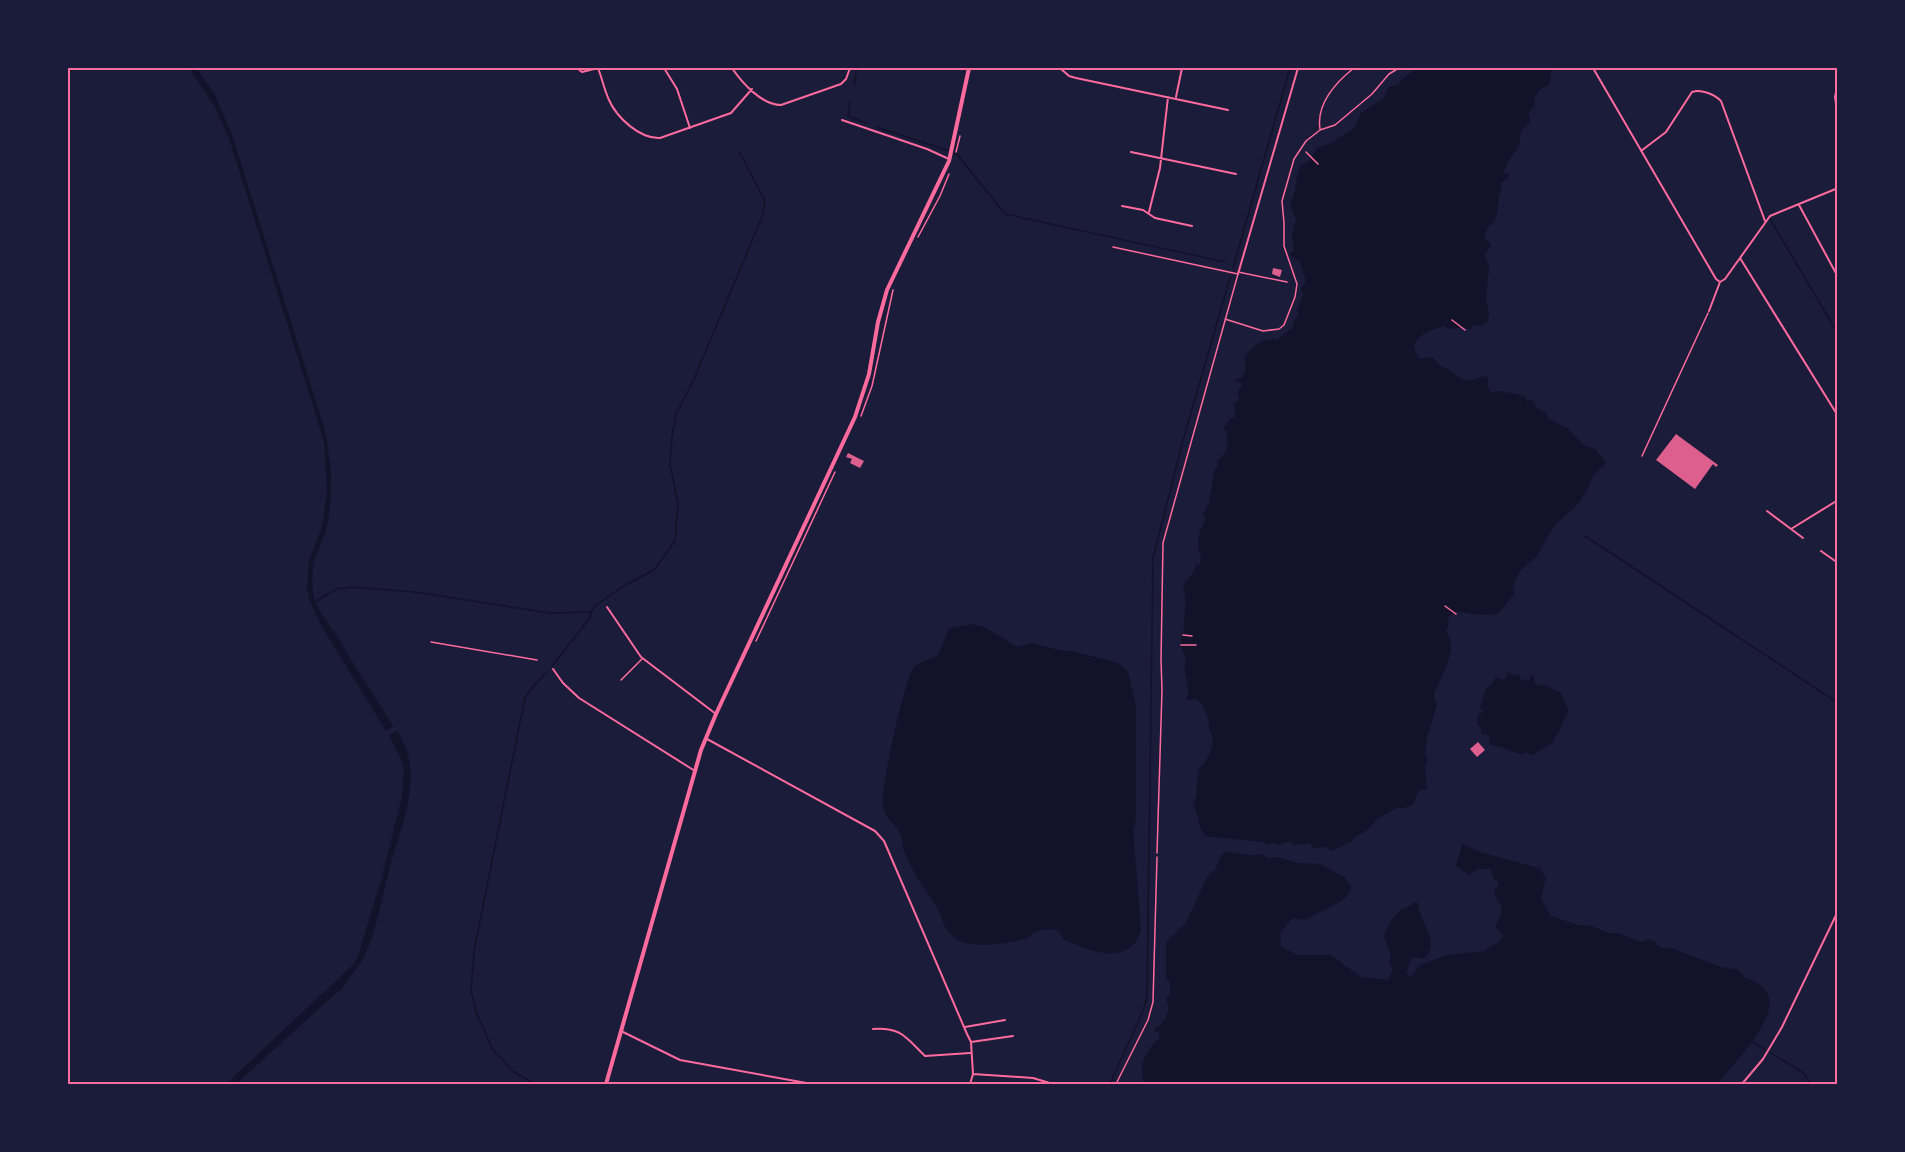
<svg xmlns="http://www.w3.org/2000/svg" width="1905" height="1152" font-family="Manrope,sans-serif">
	<rect width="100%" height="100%" fill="#1b1b3a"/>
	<path fill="#12122b" d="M189 68H196L214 93 232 135 325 430C331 463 334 492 327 525 325 537 318 548 315 560 312 570 312 581 313 592 314 608 329 623 337 636 354 666 375 696 393 726L386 731 321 625 309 599 307 587 309 561 322 527 327 492 324 441 229 138 215 107Z
		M1417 68H1551L1550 83 1546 87H1542L1534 98 1535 105 1528 114 1531 121 1521 131 1519 146 1507 163 1506 168 1503 169 1504 174 1508 173 1509 176 1500 184 1502 188C1497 198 1499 207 1496 217 1492 228 1486 224 1485 239L1490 243 1491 246 1484 255 1489 265 1486 300 1489 313 1488 322 1481 326 1472 325 1471 329 1463 327 1449 329 1444 326C1429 331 1405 337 1419 359L1433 357 1441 367C1461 370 1455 389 1483 376L1488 377V387L1491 392 1500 391 1525 396 1526 402 1529 399 1532 400 1536 407 1546 413 1549 419 1567 428 1585 446 1595 449 1606 463 1593 476 1588 488 1578 504 1556 524 1549 534 1537 556 1520 571 1513 585 1515 593 1498 614 1478 615 1456 611 1447 618 1449 624 1446 631C1460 649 1440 678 1433 696L1437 704C1434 714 1431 724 1428 734 1426 740 1427 746 1425 754L1428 760 1425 767 1427 789 1419 790 1413 805 1404 808H1397L1378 818 1366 831 1356 836 1349 843H1346L1345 845 1331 851 1326 847 1313 848 1310 843 1295 845 1289 841 1279 845 1276 843 1266 844 1262 842 1205 836C1197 826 1199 813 1193 803L1196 799 1198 770C1208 762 1218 740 1209 729 1210 720 1204 704 1196 699L1186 700C1191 690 1186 681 1185 672 1184 667 1186 661 1185 657 1182 648 1178 643 1184 633 1183 620 1188 599 1183 588 1185 579 1194 575 1196 565L1200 564C1203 556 1199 553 1198 546 1197 538 1202 525 1206 518L1203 515 1209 503 1214 472 1218 465 1217 461C1229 451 1230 441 1224 428L1230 419 1235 417 1234 404 1239 400 1238 390 1242 386 1241 383 1233 380 1242 378 1246 368 1244 358C1251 347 1264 337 1277 340L1292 328 1295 319 1299 316 1297 308 1300 307 1299 303 1304 295 1301 288 1306 281 1300 262 1289 254 1294 250 1292 235 1296 219 1290 204C1297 191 1295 178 1301 165L1309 161 1317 148 1334 142 1338 138 1354 129 1361 113 1383 99 1389 87 1398 85 1402 79Z
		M972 624 984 627 1017 647 1030 643 1064 651H1072L1118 663 1128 672 1136 707V819L1133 829 1141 930C1132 963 1097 955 1073 943 1070 942 1067 942 1065 940 1061 938 1061 931 1056 930 1052 929 1037 930 1034 932 1031 934 1030 937 1027 938 1011 943 975 949 960 941 941 931 944 916 933 901 920 883 913 872 904 851 902 845 902 835 898 829 893 823 885 817 883 807 879 791 904 686 912 670 918 660 931 661 939 654L948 630 950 628Z
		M1508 672 1514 676 1519 674 1521 680 1528 681 1532 675 1534 676V681L1538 686 1545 685 1561 693C1563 701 1568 705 1568 713 1563 719 1563 723 1560 730 1557 735 1554 736 1553 742L1532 755 1528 754 1527 750 1524 754C1513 754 1502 745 1490 745L1489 735 1481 734V727L1477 724 1478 713 1481 714 1484 710 1480 708 1486 689 1491 685 1496 677 1501 680 1505 679Z
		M397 731C404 742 408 752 410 765 414 799 398 837 389 870 382 898 377 928 365 955 360 966 349 976 345 985L236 1084H226L340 977 354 964 358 956 381 880 402 796 404 769 402 762 389 735Z
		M1462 844 1480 852 1539 868 1546 878 1541 899 1550 915 1554 917 1578 925 1591 926 1609 933H1618L1640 942 1650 939C1659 944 1658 951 1671 948L1721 967 1738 970 1745 978C1752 979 1757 983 1762 987 1790 1010 1732 1063 1718 1084H1146C1135 1071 1147 1048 1159 1039V1032L1154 1031 1155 1028 1160 1026 1163 1020H1165L1169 1007 1166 999 1170 995V982L1166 979V942L1187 921 1207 877 1216 868 1222 853C1236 850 1248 858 1262 854L1268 858 1278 857 1297 863 1320 864 1344 877 1351 886V890L1346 897 1338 903 1304 920 1293 918 1280 933 1281 947 1298 955H1331L1361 977 1388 980 1393 970 1389 961 1391 955 1384 937C1386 928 1393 916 1401 910 1406 907 1410 907 1414 902L1418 903C1418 921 1443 944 1423 959L1416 957 1411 959 1406 974 1411 977 1420 965 1447 955 1486 951 1487 948C1495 944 1499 944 1503 935L1495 927C1509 898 1498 913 1494 889L1498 887V882L1493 878 1491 869H1477L1469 875 1456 866Z"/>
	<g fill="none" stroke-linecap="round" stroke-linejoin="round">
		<path stroke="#12122b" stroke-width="1.5" d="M854 85 857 68
			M850 102 848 116 867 123
			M876 127 956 153 1005 214 1225 262
			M1770 219 1838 334
			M1233 268 1290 68
			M1585 536 1838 703
			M316 601 337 589 351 587 415 592 550 613 591 612 596 605 622 587 654 570 675 541 678 504 670 465 672 436 676 414 694 379 762 217 765 201 740 153
			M552 666 590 618 591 613
			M1753 1042 1765 1049
			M1771 1053 1802 1072 1812 1084
			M535 1084 514 1072 493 1050 477 1014 471 992 474 951 525 698 530 690 548 671
			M1110 1084 1143 1011 1147 996 1153 558 1183 440 1230 278"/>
	</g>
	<path fill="#dd5f8e" d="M1273 268 1282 270 1280 277 1272 274Z
		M1676 434 1718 465 1716 467 1713 464 1695 489 1656 460Z
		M848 453 864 461 860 468 850 463 852 459 846 457Z
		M1478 742 1485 750 1477 757 1470 749Z"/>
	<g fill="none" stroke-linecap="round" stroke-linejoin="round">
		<path stroke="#ff6b9d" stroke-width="1.5" d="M956 152 960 136
			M1306 152 1318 164
			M918 237 940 196 949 174
			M1452 320 1465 330
			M861 416 872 386 893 290
			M1445 606 1456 614
			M1183 635 1192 636
			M756 641 835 472
			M431 642 537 660
			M1181 645H1196
			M1116 1084 1148 1020 1153 1002 1157 857"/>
		<path stroke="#ff6b9d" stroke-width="1.5" d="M1320 129C1316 104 1336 82 1354 68
			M1113 247 1238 274 1163 543 1161 660 1162 690 1157 853
			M1238 272 1287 282
			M1225 319 1263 331 1279 329 1284 325 1295 297 1297 284 1284 246V223L1282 201 1294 159 1306 141 1320 130 1335 125 1372 94 1389 74 1399 68
			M1642 456 1708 313
			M621 680 642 659"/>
		<path stroke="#ff6b9d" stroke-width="2" d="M577 68 582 72 598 68
			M598 68C602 78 604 89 609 100 617 118 640 139 660 138L731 113 752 89
			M664 68 677 89 690 128
			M732 68C742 83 762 105 781 105L841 84 846 79 850 68
			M1060 68 1069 76 1076 78 1228 110
			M1593 68 1716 279 1720 282
			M1838 83 1835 97 1838 116
			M1176 97 1182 68
			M842 120 927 149 949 159
			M1641 151 1666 132 1692 92C1701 89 1714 94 1721 101L1765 221
			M1131 152 1236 174
			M1799 205 1838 277
			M1122 206 1143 210 1155 218 1192 226
			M1149 212 1160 168 1168 97
			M1740 258 1838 416
			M1238 274 1298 68
			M1709 311 1720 282 1725 279 1770 216 1838 188
			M1767 511 1791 529
			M1803 538 1791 529 1838 500
			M1821 551 1838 563
			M607 607 641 657 716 714
			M553 669 563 683 579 698 695 771
			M707 739 875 831 884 841 967 1034 971 1042 973 1074 1033 1078 1053 1084
			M965 1027 1005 1020
			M873 1029C902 1027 906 1038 925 1056L970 1053
			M621 1031 680 1060 812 1084
			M971 1042 1013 1036
			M970 1084 973 1074
			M1742 1084 1763 1059 1782 1027 1838 911"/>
		<path stroke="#ff6b9d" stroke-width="4" d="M606 1084 701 750 716 714 855 417 869 374 878 322 887 290 949 161 969 68"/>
	</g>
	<rect width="1905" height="1152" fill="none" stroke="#1b1b3a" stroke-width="138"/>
	<rect x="69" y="69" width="1767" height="1014" fill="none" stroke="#ff6b9d" stroke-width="2"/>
</svg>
